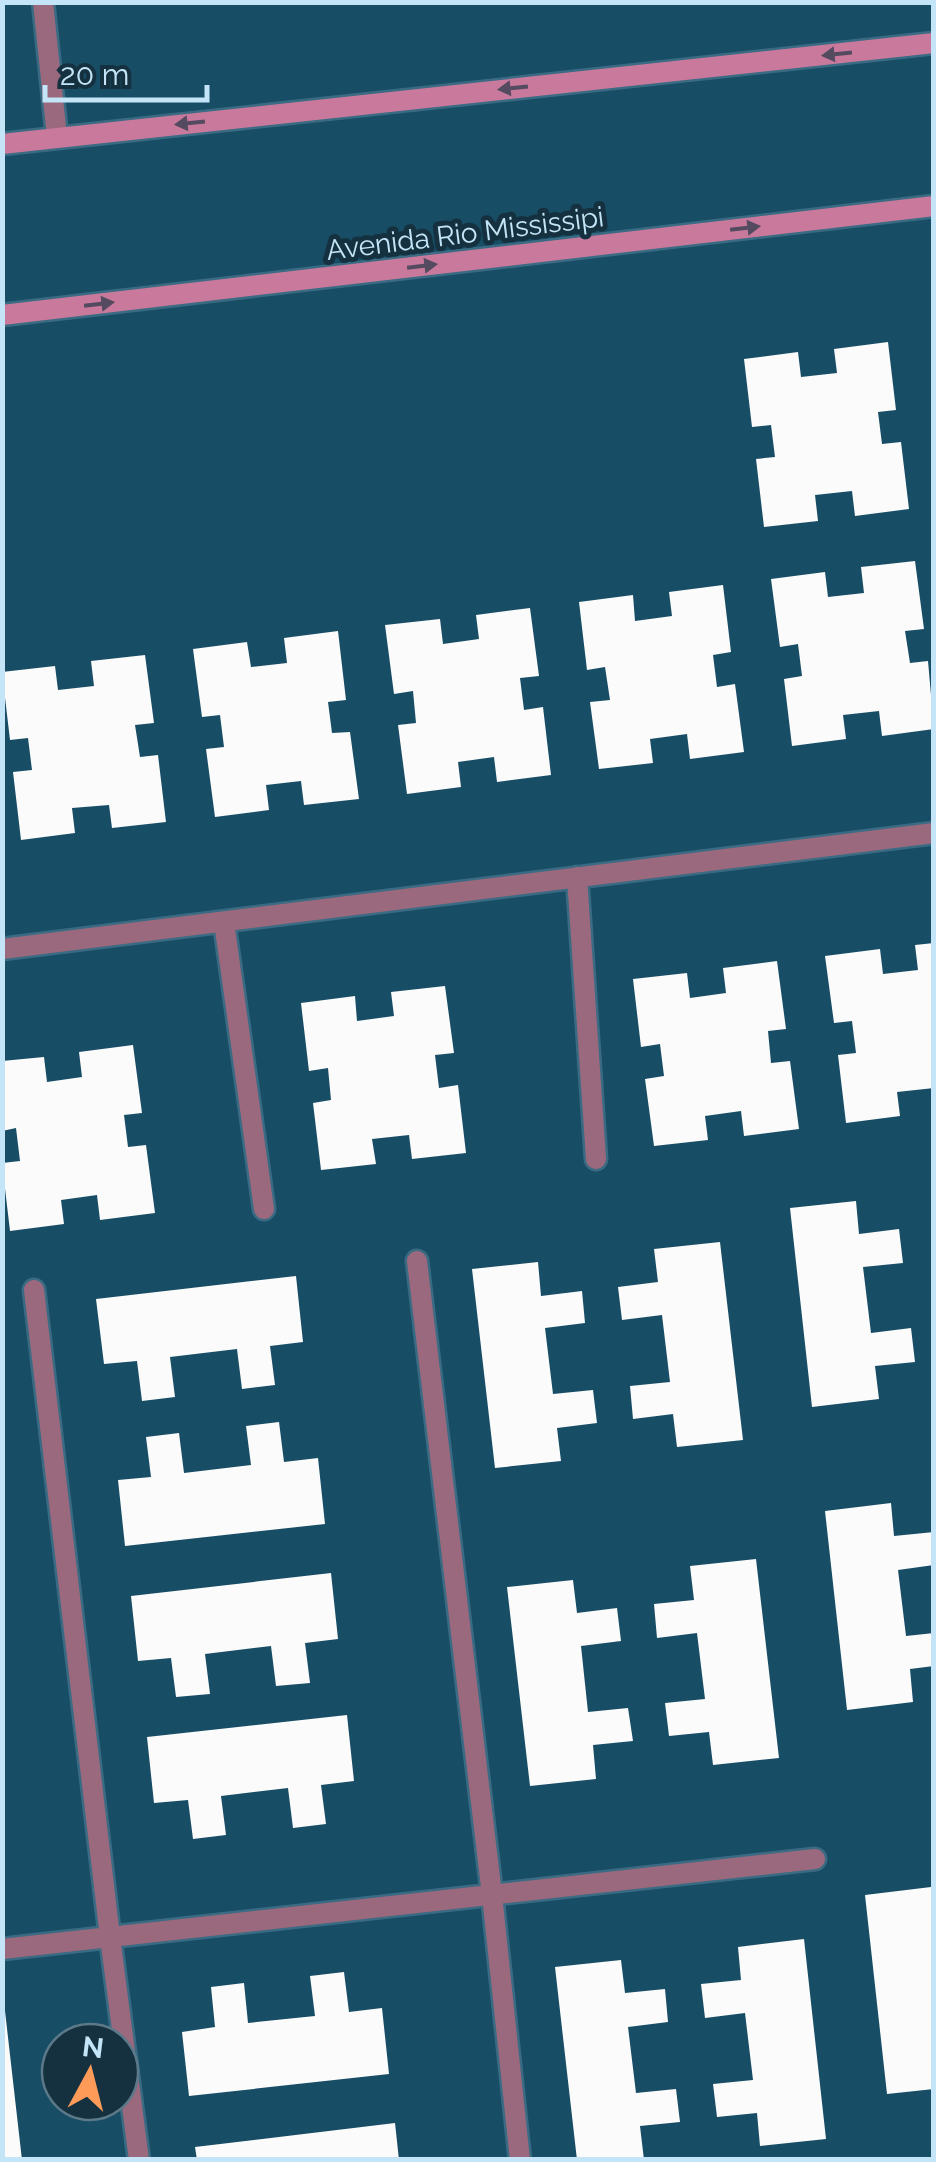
<svg xmlns="http://www.w3.org/2000/svg" width="936" height="2162" font-family="Raleway,sans-serif">
	<rect width="100%" height="100%" fill="#184d66"/>
	<path fill="#fbfbfb" d="M888 342 896 410 878 412 882 444 901 442 909 509 855 516 852 491 815 495 818 521 764 527 756 459 775 457 771 425 752 427 744 359 798 352 801 377 837 373 834 349Z
		M915 561 924 629 905 631 910 663 928 661 934 729 882 736 879 711 843 715 846 739 792 746 784 679 802 676 798 644 780 647 771 579 825 572 828 597 864 593 861 567Z
		M723 585 731 652 713 655 717 687 735 684 744 752 690 759 687 734 650 739 653 763 599 769 590 702 610 700 605 667 587 670 579 602 633 595 635 621 672 616 669 592Z
		M530 608 539 676 520 678 524 710 543 707 551 775 497 782 494 757 458 762 461 787 407 794 398 725 416 723 413 691 394 694 385 625 440 619 443 644 479 639 476 615Z
		M338 631 346 700 328 702 332 733 350 732 359 799 304 805 301 781 266 785 269 810 215 817 206 749 224 747 220 715 202 717 193 649 247 642 251 667 287 663 284 638Z
		M145 655 154 723 135 725 140 757 158 755 166 822 112 828 109 805 72 808 75 833 21 840 13 772 32 770 28 738 10 740 2 672 55 666 58 690 94 686 91 661Z
		M934 943V1088L897 1092 900 1116 846 1123 838 1055 856 1053 852 1021 834 1023 825 956 880 949 883 974 918 970 915 945Z
		M777 961 786 1029 768 1031 771 1063 790 1061 799 1129 744 1136 741 1111 705 1116 708 1140 654 1146 645 1079 664 1076 660 1044 641 1047 633 979 687 973 690 998 726 993 723 968Z
		M445 986 454 1053 435 1055 439 1088 458 1085 466 1153 412 1159 409 1135 372 1139 376 1164 321 1170 313 1103 331 1100 328 1068 309 1071 301 1003 355 996 357 1021 394 1016 391 992Z
		M133 1045 142 1113 124 1115 128 1147 146 1145 155 1213 100 1220 97 1195 61 1200 64 1224 10 1231 2 1163 20 1161 16 1128 2 1131V1061L44 1057 47 1082 82 1077 79 1052Z
		M856 1201 859 1234 899 1229 903 1263 863 1267 871 1333 911 1328 915 1362 875 1366 879 1399 812 1407 790 1208Z
		M720 1242 743 1440 677 1447 673 1414 633 1419 630 1386 670 1382 662 1315 622 1320 618 1287 658 1282 654 1249Z
		M538 1262 541 1296 582 1291 585 1323 545 1328 553 1394 593 1390 597 1423 557 1428 561 1461 495 1468 472 1269Z
		M296 1276 303 1342 270 1346 275 1385 242 1389 237 1349 170 1357 175 1397 142 1401 137 1361 104 1364 96 1299Z
		M279 1422 284 1462 318 1458 325 1524 125 1546 118 1480 151 1477 146 1437 179 1433 184 1473 251 1465 246 1426Z
		M891 1503 894 1536 934 1532V1565L898 1570 906 1636 934 1633V1666L910 1669 913 1702 847 1710 825 1511Z
		M756 1559 779 1758 713 1765 709 1732 669 1736 665 1703 705 1699 697 1633 657 1638 654 1604 694 1600 690 1566Z
		M331 1573 338 1639 305 1643 310 1683 276 1686 271 1646 205 1654 210 1694 176 1697 171 1658 138 1661 131 1596Z
		M573 1580 577 1613 617 1608 621 1641 581 1646 588 1712 628 1708 633 1741 593 1745 596 1779 530 1786 507 1587Z
		M347 1715 354 1781 321 1785 326 1824 293 1828 288 1788 221 1796 226 1835 193 1839 188 1800 154 1803 147 1737Z
		M931 1887 934 1911V2089L887 2094 865 1895Z
		M804 1939 826 2139 760 2146 757 2113 717 2117 713 2084 753 2080 745 2013 705 2018 701 1984 741 1980 738 1947Z
		M621 1960 625 1993 665 1989 668 2022 628 2027 636 2093 676 2089 680 2122 640 2126 644 2160H577L555 1967Z
		M344 1972 349 2012 382 2008 389 2074 189 2096 182 2032 215 2027 211 1987 244 1983 248 2023 315 2016 310 1976Z
		M2 2011H5L22 2160H2Z
		M395 2123 399 2160H197L195 2147Z"/>
	<g fill="none" stroke-linecap="round" stroke-linejoin="round">
		<defs>
			<path id="street" d="M43 2 57 137
				M577 877 596 1159
				M224 922 264 1209
				M2 949 934 833
				M417 1261 492 1895 520 2160
				M34 1290 110 1937 139 2160
				M2 1949 815 1859"/>
			<path id="secondary" d="M2 144 934 43
				M2 315 934 206"/>
		</defs>
		<use href="#street" stroke="#3a6b83" stroke-width="25"/>
		<use href="#secondary" stroke="#3a6b83" stroke-width="25"/>
		<use href="#street" stroke="#9b697e" stroke-width="20"/>
		<use href="#secondary" stroke="#c97a9c" stroke-width="20"/>
	</g>
	<defs><path id="oneway-solid" d="M-6-.8H1V-3.2L6.5 0L1 3.2V.8H-6Z" transform="scale(2.5)"/></defs>
	<g fill="#544b60">
		<use href="#oneway-solid" transform="translate(837 54) rotate(174)"/>
		<use href="#oneway-solid" transform="translate(513 88) rotate(174)"/>
		<use href="#oneway-solid" transform="translate(190 123) rotate(174)"/>
		<use href="#oneway-solid" transform="translate(745 228) rotate(-7)"/>
		<use href="#oneway-solid" transform="translate(422 266) rotate(-7)"/>
		<use href="#oneway-solid" transform="translate(99 304) rotate(-7)"/>
	</g>
	<g text-anchor="middle" stroke-width="10" stroke-linejoin="round" paint-order="stroke">
		<g font-size="28" fill="#c4e5f7" stroke="#15313f">
			<text transform="translate(465 233) rotate(-7)" y="10">Avenida Rio Mississipi</text>
		</g>
	</g>
	<rect width="936" height="2162" fill="none" stroke="#c4e5f7" stroke-width="10"/>
	<g transform="translate(90 2072) rotate(7)"><circle r="48" fill="#15313f" stroke="#5b7989" stroke-width="2.5"/>
	<path d="M0-8L18 38L0 25L-18 38Z" fill="#fe9b59"/>
	<text y="-15" font-size="28" font-weight="bold" text-anchor="middle" fill="#c4e5f7">N</text>
	</g>
	<path d="M45 85v15h162v-15" fill="none" stroke="#c4e5f7" stroke-width="5"/>
	<text x="60" y="85" font-size="30" fill="#c4e5f7" stroke="#15313f" stroke-width="8" paint-order="stroke">20 m</text>
</svg>
